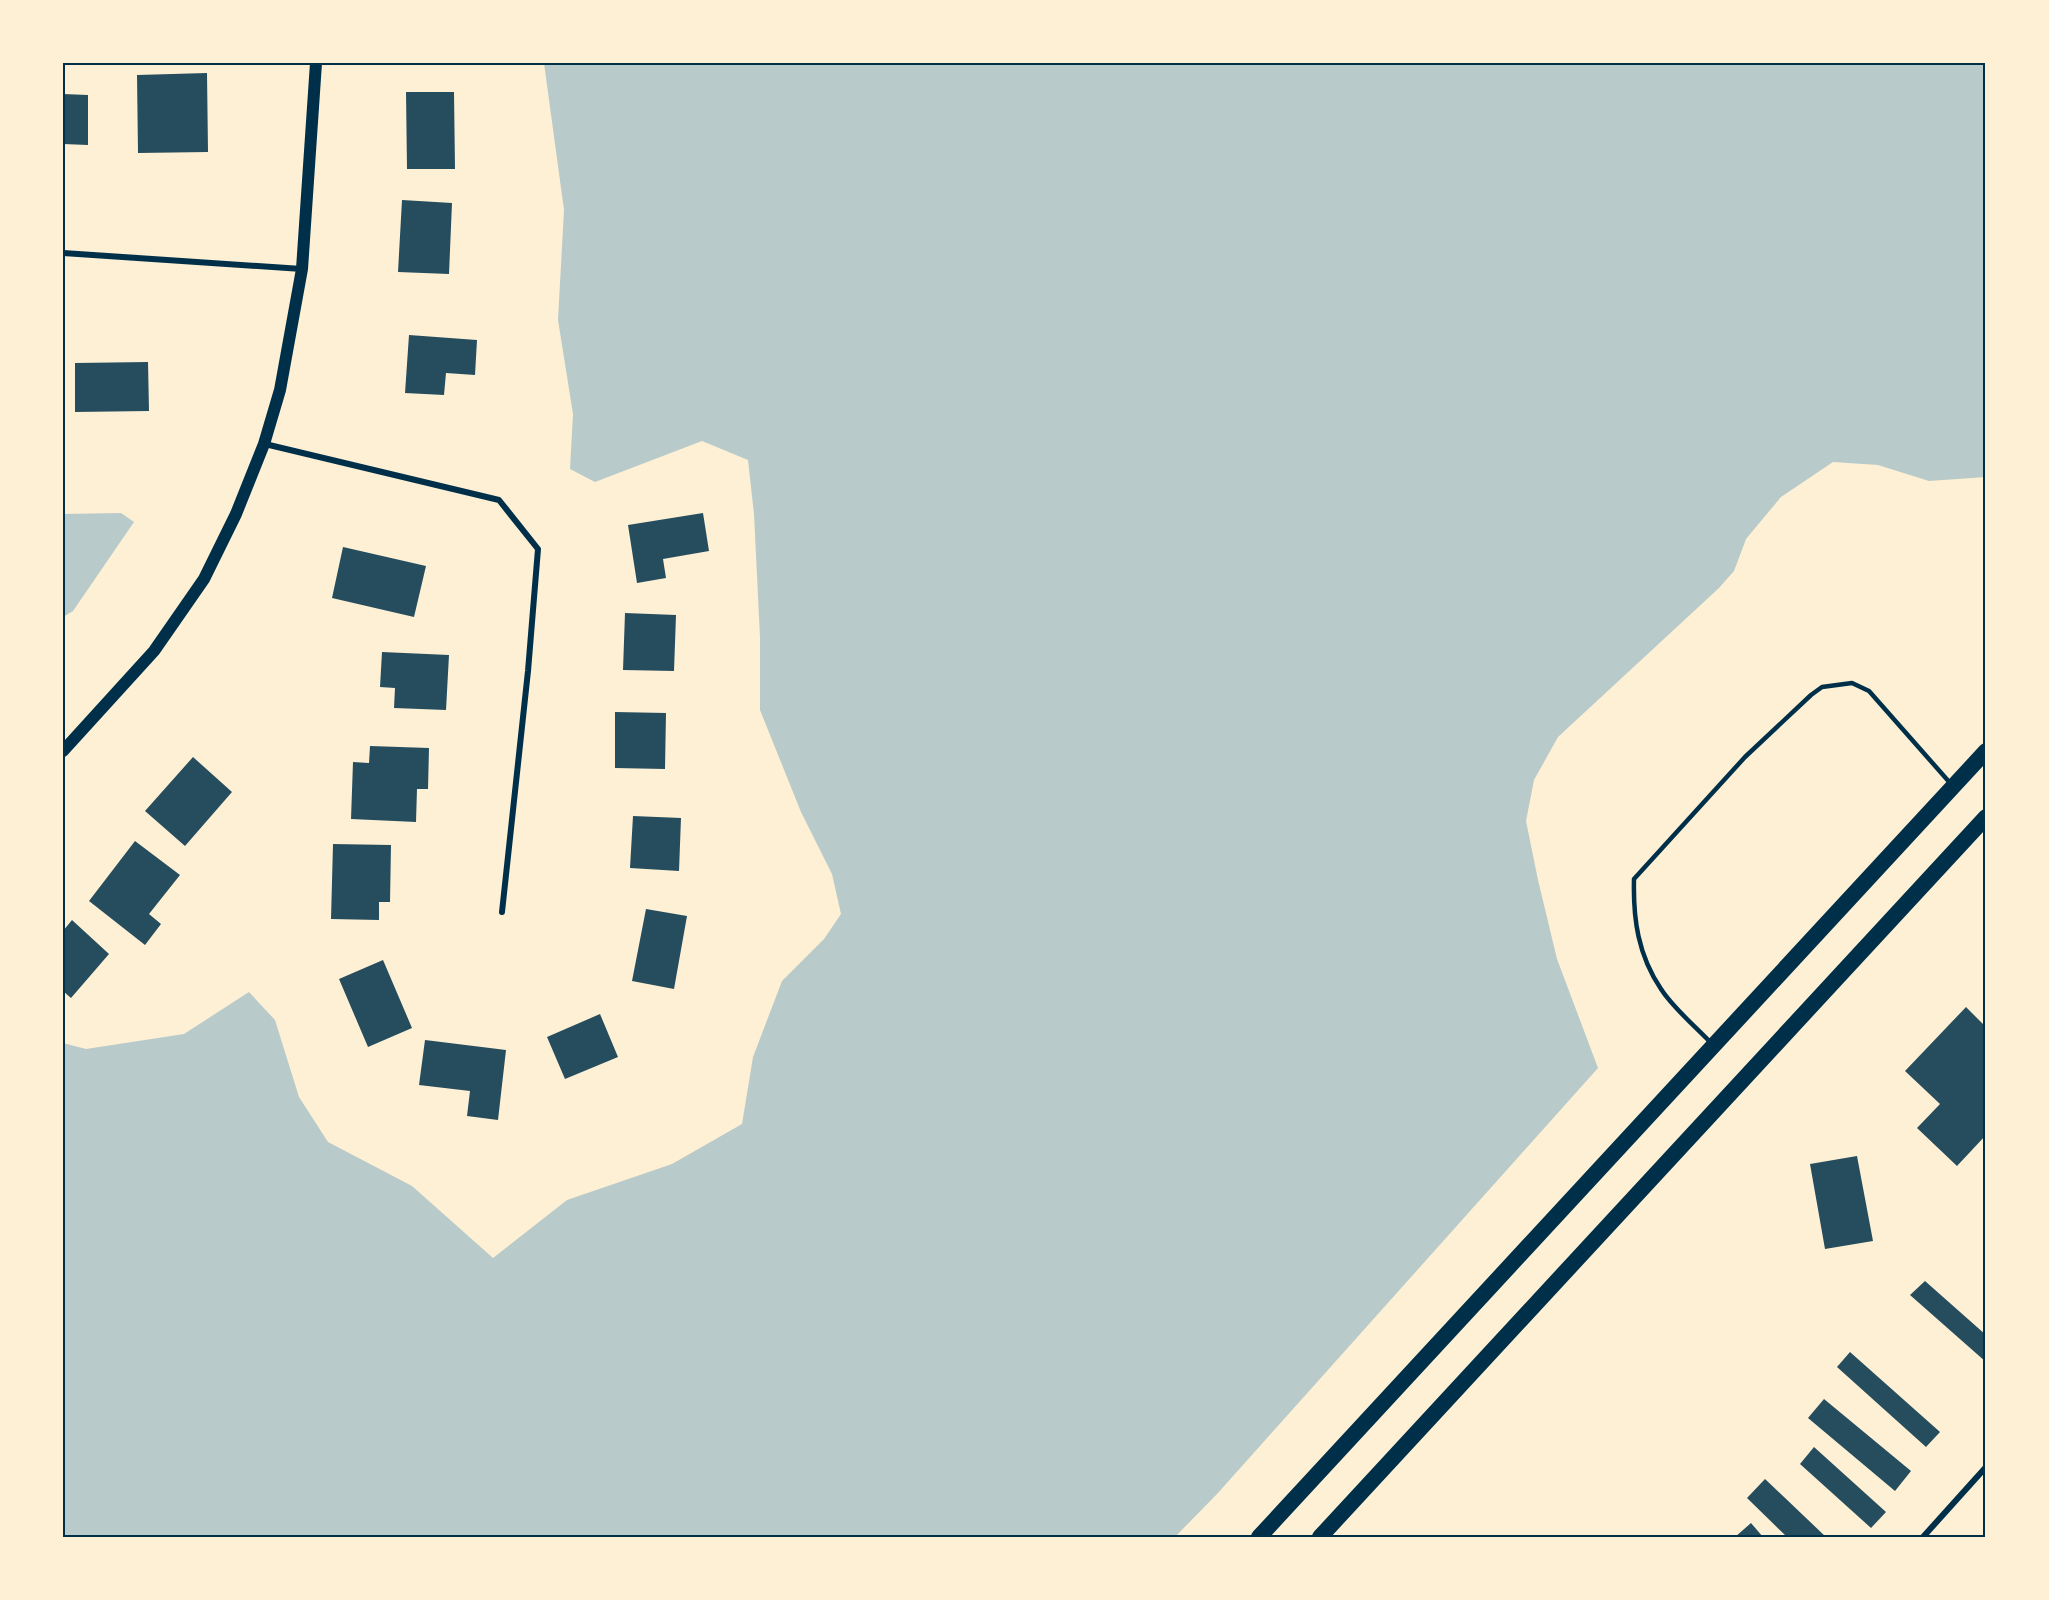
<svg xmlns="http://www.w3.org/2000/svg" width="2049" height="1600" font-family="Cabin,sans-serif">
	<rect width="100%" height="100%" fill="#fdf0d5"/>
	<path fill="#b9caca" d="M544 63H1986V477L1929 481 1878 465 1833 462 1781 497 1746 539 1734 571 1719 588 1558 737 1534 780 1526 821 1538 880 1557 959 1598 1068 1217 1494 1175 1537H63V1043L86 1049 184 1034 249 992 275 1020 299 1097 328 1142 412 1186 493 1258 567 1200 672 1164 742 1124 753 1057 782 981 824 939 841 914 832 874 801 812 760 710V637L754 514 748 460 702 441 595 482 570 469 573 414 558 320 564 210Z
		M121 513 134 522 73 611 63 617V514Z"/>
	<path fill="#264d5e" d="M207 73 208 152 138 153 137 75Z
		M406 92H454L455 169H407Z
		M63 94 88 95V145L63 144Z
		M402 200 452 203 449 274 398 272Z
		M409 335 477 340 475 375 446 373 444 395 405 393Z
		M148 362 149 411 75 412V363Z
		M703 513 709 551 663 559 666 578 637 583 628 525Z
		M343 547 426 566 414 617 332 598Z
		M625 613 676 615 674 671 623 670Z
		M382 652 449 655 446 710 394 708 395 688 380 687Z
		M615 712 666 713 665 769 615 768Z
		M370 746 429 748 428 789H417L416 822 351 819 353 762 369 763Z
		M193 757 232 792 185 846 145 811Z
		M633 816 681 818 679 871 630 868Z
		M135 841 180 875 149 914 161 924 145 945 89 901Z
		M333 844 391 845 390 902H379V920L331 919Z
		M646 909 687 916 674 989 632 981Z
		M72 920 109 954 71 998 63 991V931Z
		M383 960 412 1028 368 1047 339 979Z
		M1966 1007 1986 1027V1135L1957 1166 1917 1128 1940 1104 1905 1071Z
		M600 1014 618 1057 565 1079 547 1037Z
		M425 1040 506 1050 498 1120 467 1116 470 1091 419 1085Z
		M1857 1156 1873 1241 1825 1249 1810 1164Z
		M1925 1281 1986 1335V1362L1910 1295Z
		M1850 1352 1940 1432 1926 1447 1837 1367Z
		M1824 1399 1911 1471 1895 1491 1808 1418Z
		M1814 1447 1886 1512 1871 1528 1800 1464Z
		M1765 1479 1826 1537H1787L1747 1498Z
		M1751 1523 1763 1537H1735Z"/>
	<g fill="none" stroke-linecap="round" stroke-linejoin="round">
		<path stroke="#003049" stroke-width="4.5" d="M1712 1044C1696 1027 1673 1008 1661 989 1638 955 1633 919 1634 879L1745 757 1811 695 1822 687 1852 683 1869 691 1951 784"/>
		<path stroke="#003049" stroke-width="6" d="M63 253 302 269
			M265 444 499 500 538 549 528 671 502 912
			M1923 1537 1986 1467"/>
		<path stroke="#003049" stroke-width="12" d="M63 751 154 651 204 579 236 514 264 444 280 390 302 269 316 63"/>
		<path stroke="#003049" stroke-width="16" d="M1259 1537 1986 751
			M1320 1537 1986 817"/>
	</g>
	<rect width="2049" height="1600" fill="none" stroke="#fdf0d5" stroke-width="129"/>
	<rect x="64" y="64" width="1920" height="1472" fill="none" stroke="#003049" stroke-width="2"/>
</svg>
